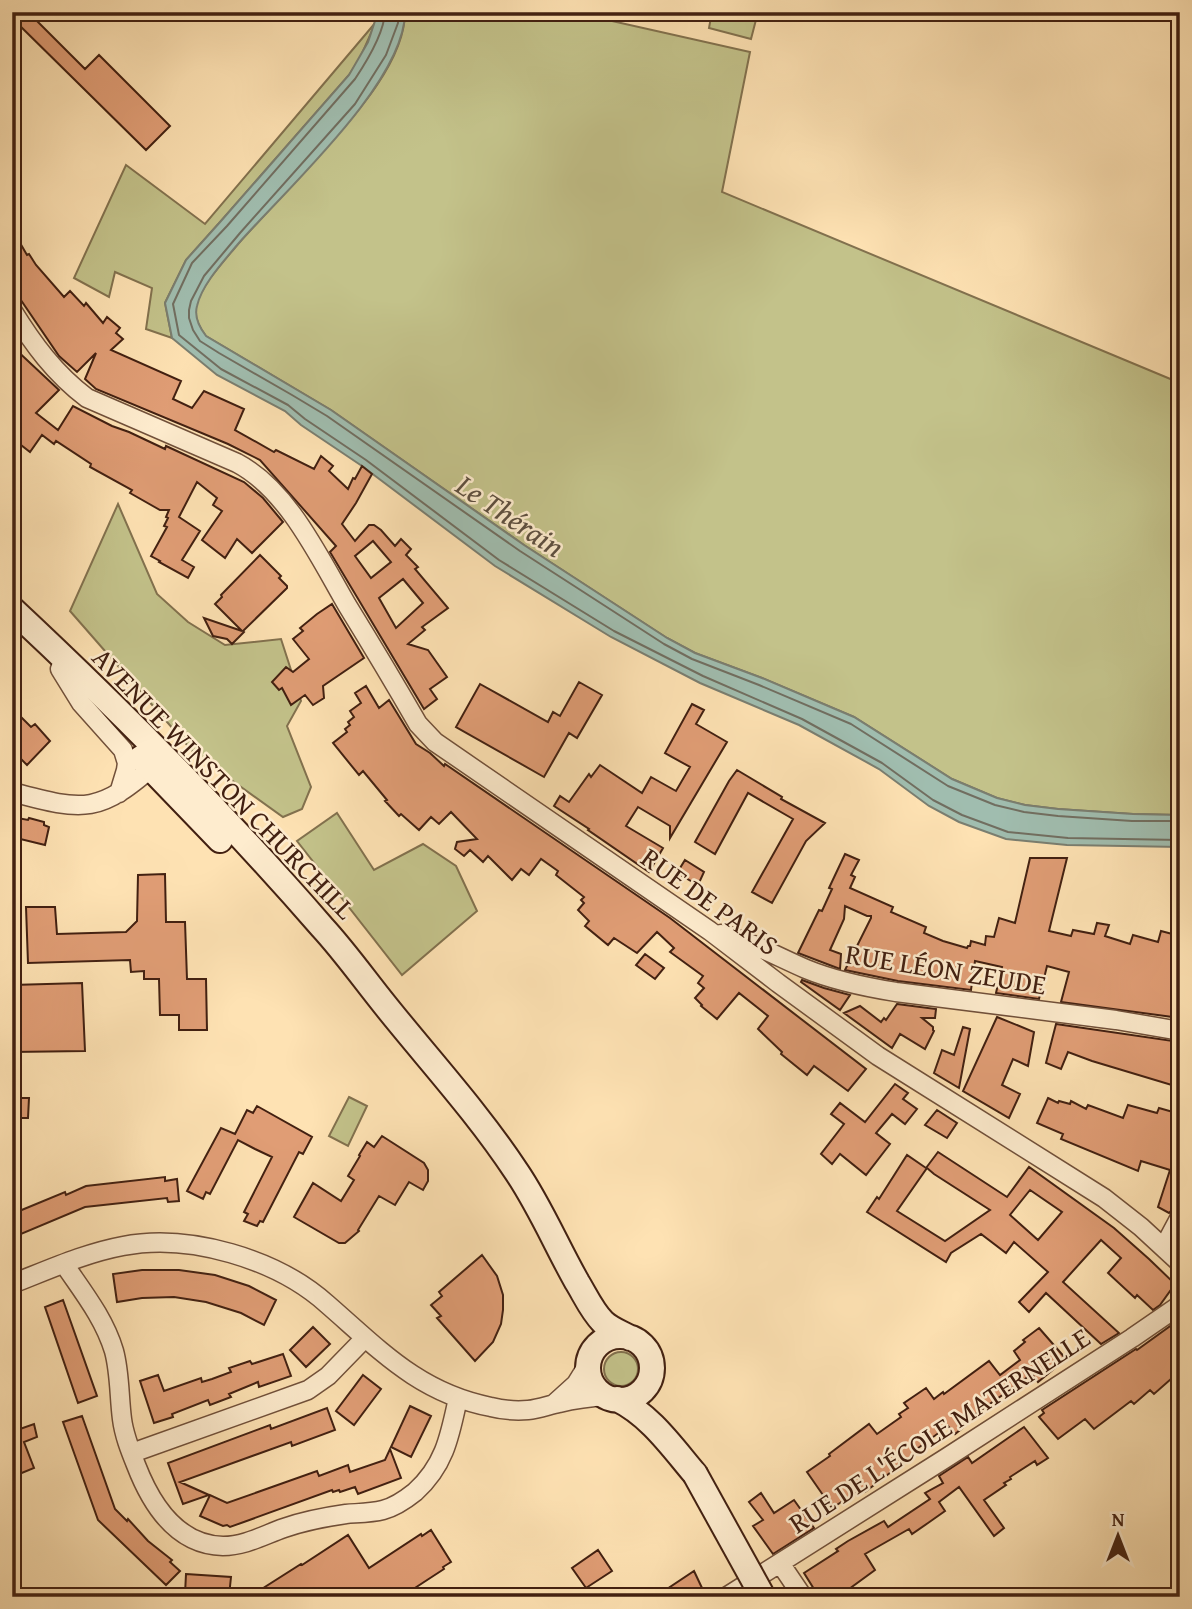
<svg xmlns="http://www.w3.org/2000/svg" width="1192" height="1609" font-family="'Gentium Book Plus',serif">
	<rect width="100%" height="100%" fill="#fee2b3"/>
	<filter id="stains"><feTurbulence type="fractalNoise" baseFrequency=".00286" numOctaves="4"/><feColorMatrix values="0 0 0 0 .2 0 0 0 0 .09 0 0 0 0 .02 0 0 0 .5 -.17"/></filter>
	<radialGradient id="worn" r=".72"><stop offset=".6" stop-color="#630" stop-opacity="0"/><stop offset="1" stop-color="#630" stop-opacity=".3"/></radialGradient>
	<path fill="#c3c28a" stroke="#82714e" stroke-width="2" d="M405 12H572L750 52 722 192 1180 383V815L1133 814 1058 809 1025 805 997 798 952 779 854 717 762 678 695 653 667 638 524 545 331 410 206 336C199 327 194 317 196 306 202 284 224 261 238 244 264 215 292 186 318 157 350 121 405 63 405 12Z
		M712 12H758L751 39 709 28Z
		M376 22 360 58 349 75 221 221 186 260 165 303 172 338 146 329 152 288 115 272 109 297 74 278 126 165 205 224Z
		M118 504 157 594 188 622 225 645 281 639 301 701 287 726 311 787 302 809 283 817 195 754 70 611Z
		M337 813 374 870 423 844 456 866 477 911 402 975 297 841Z
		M349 1097 367 1106 348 1146 329 1136Z
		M604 1369a17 17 0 1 1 34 0a17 17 0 1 1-34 0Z"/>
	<path fill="#a0bdaf" stroke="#7a7e70" stroke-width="2" d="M378 12H405C405 83 284 191 238 244 224 261 202 284 197 306 194 317 199 327 206 336L331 410 524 545 667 638 695 653 762 678 854 717 952 779 997 798 1025 805 1058 809 1133 814 1180 815V847L1067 845 1006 839 959 822 929 806 879 769 799 725 700 683 611 637 495 566 362 466 301 425 285 411 217 375 172 338 165 303 186 260 221 221 349 75 368 42Z"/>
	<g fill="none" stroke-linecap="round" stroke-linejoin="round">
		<path stroke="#716e60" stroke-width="2" d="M385 12C384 34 367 61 355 79L227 226 192 263 173 304 179 335 221 369 288 405 305 419 366 460 499 560 614 631 703 676 802 719 882 763 933 800 962 815 1008 832 1068 838 1180 840
			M398 12V23L386 55 355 104 240 233 204 276 191 301 189 310V318L193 330 200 341 219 353 292 395 327 416 520 551 664 644 692 659 759 685 851 724 948 786 995 805 1024 812 1058 816 1132 821H1180"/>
	</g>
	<path fill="#e09d75" stroke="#422011" stroke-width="2" fill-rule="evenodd" d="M12 12H28L85 69 99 55 170 126 146 150 12 18Z
		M12 229 27 255 29 254 36 265 64 297 70 291 84 306 86 303 103 323 107 317 120 328 116 333 123 339 111 350 181 381 173 399 192 408 204 391 244 409 235 430 274 452 276 450 314 469 321 456 333 466 329 471 348 489 353 478 355 479 362 466 372 474 356 503 342 524 355 541 369 525H374L381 530 395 546 401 539 411 549 406 555 418 567 415 569 448 608 422 627 425 630 408 644 428 650 447 677 430 689 437 699 424 709 330 552 336 546 260 460 228 444 96 389 85 379 96 353 77 372 59 356 12 287ZM373 541 391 562 371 578 355 556ZM403 579 423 603 396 628 379 598Z
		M12 346 59 390 36 413 58 430 73 406 112 426 129 432 165 449 166 446 244 482 263 498 283 522 252 553 237 539 225 558 202 540 222 511 213 505 217 498 197 482 179 517 200 531 182 560 194 567 188 578 159 562 160 561 151 556 167 527 164 526 168 518 166 517 169 510H160L130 493 132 490 90 467 91 464 56 441 54 444 42 435 30 452 12 438V384L18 377 12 372Z
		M260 555 281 576 279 578 287 586V588L243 631 244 632 232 644 227 639 213 636 204 618 242 631 215 604 222 597 221 595Z
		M332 604 364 658 323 686 324 698 313 705 305 695 291 705 282 688 279 690 272 682 286 667 293 672 309 659 293 639 303 631 300 628 317 614Z
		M579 682 602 695 577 738 569 733 544 777 456 727 480 684 548 722 553 712 560 716Z
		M366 686 379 708 389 700 416 744 430 753 444 766 445 764 670 918 866 1069 848 1091 814 1066 807 1075 781 1054 782 1052 758 1029 768 1016 739 993 717 1019 701 1006 702 1005 695 998 704 988 698 983 703 976 670 952 674 948 657 932 637 953 614 938 608 945 585 926 589 921 578 910 584 903 581 900 584 897 556 875 558 871 541 859 529 875 521 869 512 880 488 856 483 862 470 850 464 856 455 849 457 842 477 839 451 812 439 824 431 817 419 830 401 814 399 816 385 801 387 800 363 771 359 775 333 743 347 732 345 729 350 725 348 722 354 717 350 711 361 703 355 693Z
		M692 704 704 710 696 724 727 742 670 838V826L638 807 626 826 663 848 649 872 588 830 589 829 554 806 560 796 569 802 589 774 591 777 600 765 642 793 651 777 676 791 690 767 665 753Z
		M12 708 31 727 35 724 50 741 27 765 12 750Z
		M737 770 782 797 781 799 825 823 806 841 772 903 752 892 793 819 748 793 715 854 695 842 729 781Z
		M12 817 28 820 29 818 44 822V825L49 827 45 845 12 837Z
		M845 854 859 860 851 875 855 877 850 888 893 907 891 912 926 927 924 933 943 941 967 948 968 946H970L971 941 985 945 986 936 994 937 999 918 1015 923 1030 858H1067L1049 931 1071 936 1073 930 1094 934 1097 923 1109 925 1105 936 1130 944 1133 935 1158 942 1161 931 1180 936V1018L1061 1002 1069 972 1047 966 1039 999 996 993 1002 967 975 961 971 990 898 981 845 970 871 918V916H867L845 906 844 919 830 950 841 954 840 969 798 953 819 910 822 911 832 889 829 888Z
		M685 860 704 872 698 885 677 873Z
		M165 874 166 922H185L187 979H206L207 1030H179V1015H160L159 979H144V971L131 972 130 960 28 963 26 907H55L57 934 126 932 137 921 138 875Z
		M645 954 664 968 655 979 636 965Z
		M802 980 824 988 850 995 840 1010 801 982Z
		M82 983 85 1051 12 1052V985Z
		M897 1004 936 1009 935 1018H922L933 1027V1030L934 1031 925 1049 900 1034 892 1048 844 1013 860 1006 881 1022 884 1018 886 1020Z
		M997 1017 1034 1032 1028 1066 1013 1059 1002 1085 1020 1094 1009 1118 963 1091Z
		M1056 1024 1180 1042V1068L1175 1086 1092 1061 1068 1052 1061 1069 1046 1063Z
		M963 1027 970 1029 959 1088 934 1073 942 1050 954 1055Z
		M895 1084 908 1093 903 1099 917 1109 905 1124 892 1114 876 1133 890 1144 866 1175 840 1154 832 1164 821 1154 844 1124 831 1114 840 1103 865 1122Z
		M12 1098H29L28 1118H12Z
		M1048 1098 1058 1103 1059 1101 1070 1104 1071 1101 1086 1109 1088 1105 1123 1118 1128 1105 1157 1113 1159 1108 1180 1114V1193L1175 1207 1169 1213 1158 1207 1170 1170 1141 1161 1138 1171 1061 1139 1063 1134 1037 1123Z
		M257 1106 312 1137 303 1154 299 1152 263 1222 260 1221 257 1226 244 1221 248 1214 244 1212 272 1157 255 1149 238 1140 210 1194 206 1192 203 1199 187 1191 221 1128 235 1134 247 1110 253 1113Z
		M937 1110 957 1123 947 1138 925 1125Z
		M382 1136 424 1163 428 1170V1181L423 1190 409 1182 395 1205 379 1196 358 1230 359 1231 345 1243H339L294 1217 313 1183 341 1201 354 1180 348 1176 360 1156 359 1155 367 1142 374 1147Z
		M938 1152 1007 1197 1029 1167 1114 1228 1149 1259 1175 1284 1160 1305 1153 1310 1137 1295 1135 1298 1108 1273 1121 1258 1101 1240 1063 1282 1119 1333 1101 1344 1046 1293 1029 1312 1019 1302 1048 1272 1014 1242 1006 1253 981 1234 951 1253 946 1262 867 1212 877 1197 879 1199 907 1155 926 1168ZM927 1168 934 1174 990 1210 945 1241 897 1211ZM1030 1190 1062 1212 1038 1240 1010 1215Z
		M165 1177V1181L177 1179 179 1201 168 1202 167 1198 85 1207 21 1234 19 1228 12 1230V1214L65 1192 66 1195 86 1186Z
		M482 1255 497 1276 503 1295V1310L501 1324 493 1342 475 1361 437 1318 441 1316 431 1305 442 1296 439 1292Z
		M142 1270H179L215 1275 249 1286 276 1300 264 1325 241 1313 206 1302 174 1297 142 1298 117 1302 113 1274Z
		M63 1300 97 1396 78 1403 45 1307Z
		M1180 1319V1371L1154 1394 1150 1390 1134 1404 1131 1401 1094 1429 1085 1419 1058 1439 1039 1417 1044 1413 1042 1410 1136 1349 1137 1350Z
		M313 1327 330 1344 306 1367 290 1350Z
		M1039 1328 1066 1359 1038 1382 1032 1374 963 1423 965 1426 955 1434 948 1426 914 1451 916 1453 865 1492 862 1489 832 1508 807 1472 830 1456 829 1454 869 1424 877 1434 901 1417 899 1414 908 1408 904 1403 926 1388 934 1399 943 1392 944 1394 989 1361 1000 1375 1020 1360 1014 1351 1025 1342 1023 1340Z
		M283 1354 291 1376 259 1387 258 1382 229 1394 231 1397 210 1405 208 1400 172 1414 173 1417 154 1423 140 1381 158 1375 164 1391 201 1378 202 1382 212 1379 231 1372 229 1368 250 1361 252 1364Z
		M363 1375 381 1389 354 1425 336 1411Z
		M410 1406 431 1416 411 1457 391 1447Z
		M327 1408 335 1430 292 1446 291 1442 180 1482 209 1495 183 1504 168 1463 270 1425 271 1429Z
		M12 1413 20 1429 34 1424 37 1437 24 1442 34 1468 12 1477Z
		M82 1416 115 1509 127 1521 128 1519 148 1541 172 1560 170 1562 180 1571 166 1585 98 1520 63 1422Z
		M1024 1427 1048 1458 1037 1465 1035 1461 1010 1477 1011 1479 1004 1483 1006 1485 984 1500 1004 1528 994 1536 959 1487 939 1502 945 1511 928 1523 912 1534 909 1529 865 1554 875 1570 838 1597H819L804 1573 838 1551 836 1549 848 1541 884 1521 888 1527 930 1499 925 1493 943 1483 939 1476 968 1457 972 1463Z
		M390 1449 401 1478 358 1494 355 1487 340 1492 339 1490 333 1492 332 1490 230 1527 227 1525 223 1526 200 1516 210 1495 227 1503 317 1471 319 1476 348 1465 350 1472 385 1460Z
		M761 1493 774 1513 794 1500 814 1528 773 1554 753 1526 763 1520 749 1502Z
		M431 1530 451 1562 443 1567 444 1569 401 1597H249L301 1564 302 1565 348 1535 369 1568 421 1534 422 1536Z
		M598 1550 612 1571 586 1588 572 1568Z
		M694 1571 702 1588 688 1597H655Z
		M186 1574 231 1577 229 1596 185 1594Z"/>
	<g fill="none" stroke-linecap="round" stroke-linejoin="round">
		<defs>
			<path id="minor" d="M12 310C33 344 55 374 87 398L237 463C288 490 319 557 347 605 371 644 395 684 418 724L435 742 710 931 778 983 878 1056 1104 1198 1141 1227 1180 1263
				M60 669 81 703 123 750 127 763 126 770 119 793
				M12 792C86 812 99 814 158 762
				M721 934C750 941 778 957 806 969 835 981 865 987 896 992L1116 1020 1180 1031
				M1164 1247 1180 1217
				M64 1264C83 1292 104 1318 114 1351 120 1373 119 1396 122 1419 124 1435 130 1450 136 1465 151 1504 177 1545 223 1546 245 1546 264 1535 284 1528 304 1521 325 1517 346 1514 358 1513 371 1513 383 1510 395 1507 405 1500 415 1492 445 1465 450 1435 458 1398
				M12 1284C48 1270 85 1253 123 1246 189 1233 277 1259 327 1304 380 1350 419 1393 491 1407 503 1410 516 1411 528 1410 539 1409 549 1405 559 1403 575 1399 590 1397 607 1396
				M555 1403 576 1384 589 1363
				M132 1453 308 1390 328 1376 365 1338
				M780 1563 803 1597
				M726 1597 946 1458 1132 1338 1180 1305"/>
			<path id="secondary" d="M12 609C120 710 225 815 322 927 345 952 364 979 385 1005 429 1060 477 1112 516 1171 540 1206 556 1245 577 1282 585 1295 592 1311 603 1322 610 1329 621 1333 630 1338
				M141 758 220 840
				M588 1368a32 32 0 1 1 64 0a32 32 0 1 1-64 0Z
				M617 1399C650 1415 672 1447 695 1474"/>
		</defs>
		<use href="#minor" stroke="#71503a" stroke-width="21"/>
		<use href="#secondary" stroke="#422011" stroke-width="28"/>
		<use href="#minor" stroke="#feecce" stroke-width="18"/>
		<use href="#secondary" stroke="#feecce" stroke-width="24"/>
		<defs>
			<path id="secondary-bridge" d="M695 1474 763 1597"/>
		</defs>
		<use href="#secondary-bridge" stroke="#422011" stroke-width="28" stroke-linecap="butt"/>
		<use href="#secondary-bridge" stroke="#feecce" stroke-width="24"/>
	</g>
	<g text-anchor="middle" stroke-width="5" stroke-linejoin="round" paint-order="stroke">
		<g font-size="28" fill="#422011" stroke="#feecce">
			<text transform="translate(224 783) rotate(46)" y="10">AVENUE WINSTON CHURCHILL</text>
			<text transform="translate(710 901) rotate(36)" y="10">RUE DE PARIS</text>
			<text transform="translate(946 969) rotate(9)" y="10">RUE LÉON ZEUDE</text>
			<text transform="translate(939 1430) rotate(-33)" y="10">RUE DE L'ÉCOLE MATERNELLE</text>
		</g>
		<g font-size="30" font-style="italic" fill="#5e4f40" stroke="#feecce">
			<text transform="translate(510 516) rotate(34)" y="10">Le Thérain</text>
		</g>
	</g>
	<rect width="1192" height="1609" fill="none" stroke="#fee2b3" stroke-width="42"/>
	<rect x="14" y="14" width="1164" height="1581" fill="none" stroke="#422011" stroke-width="3.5"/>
	<rect x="21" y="21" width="1150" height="1567" fill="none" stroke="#422011" stroke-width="2"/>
	<g transform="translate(1118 1536)" stroke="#feecce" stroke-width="5" paint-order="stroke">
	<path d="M0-5L12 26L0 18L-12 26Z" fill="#422011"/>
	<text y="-10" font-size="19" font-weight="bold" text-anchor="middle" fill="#422011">N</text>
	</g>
	<rect width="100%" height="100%" filter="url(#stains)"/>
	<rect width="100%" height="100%" fill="url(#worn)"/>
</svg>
